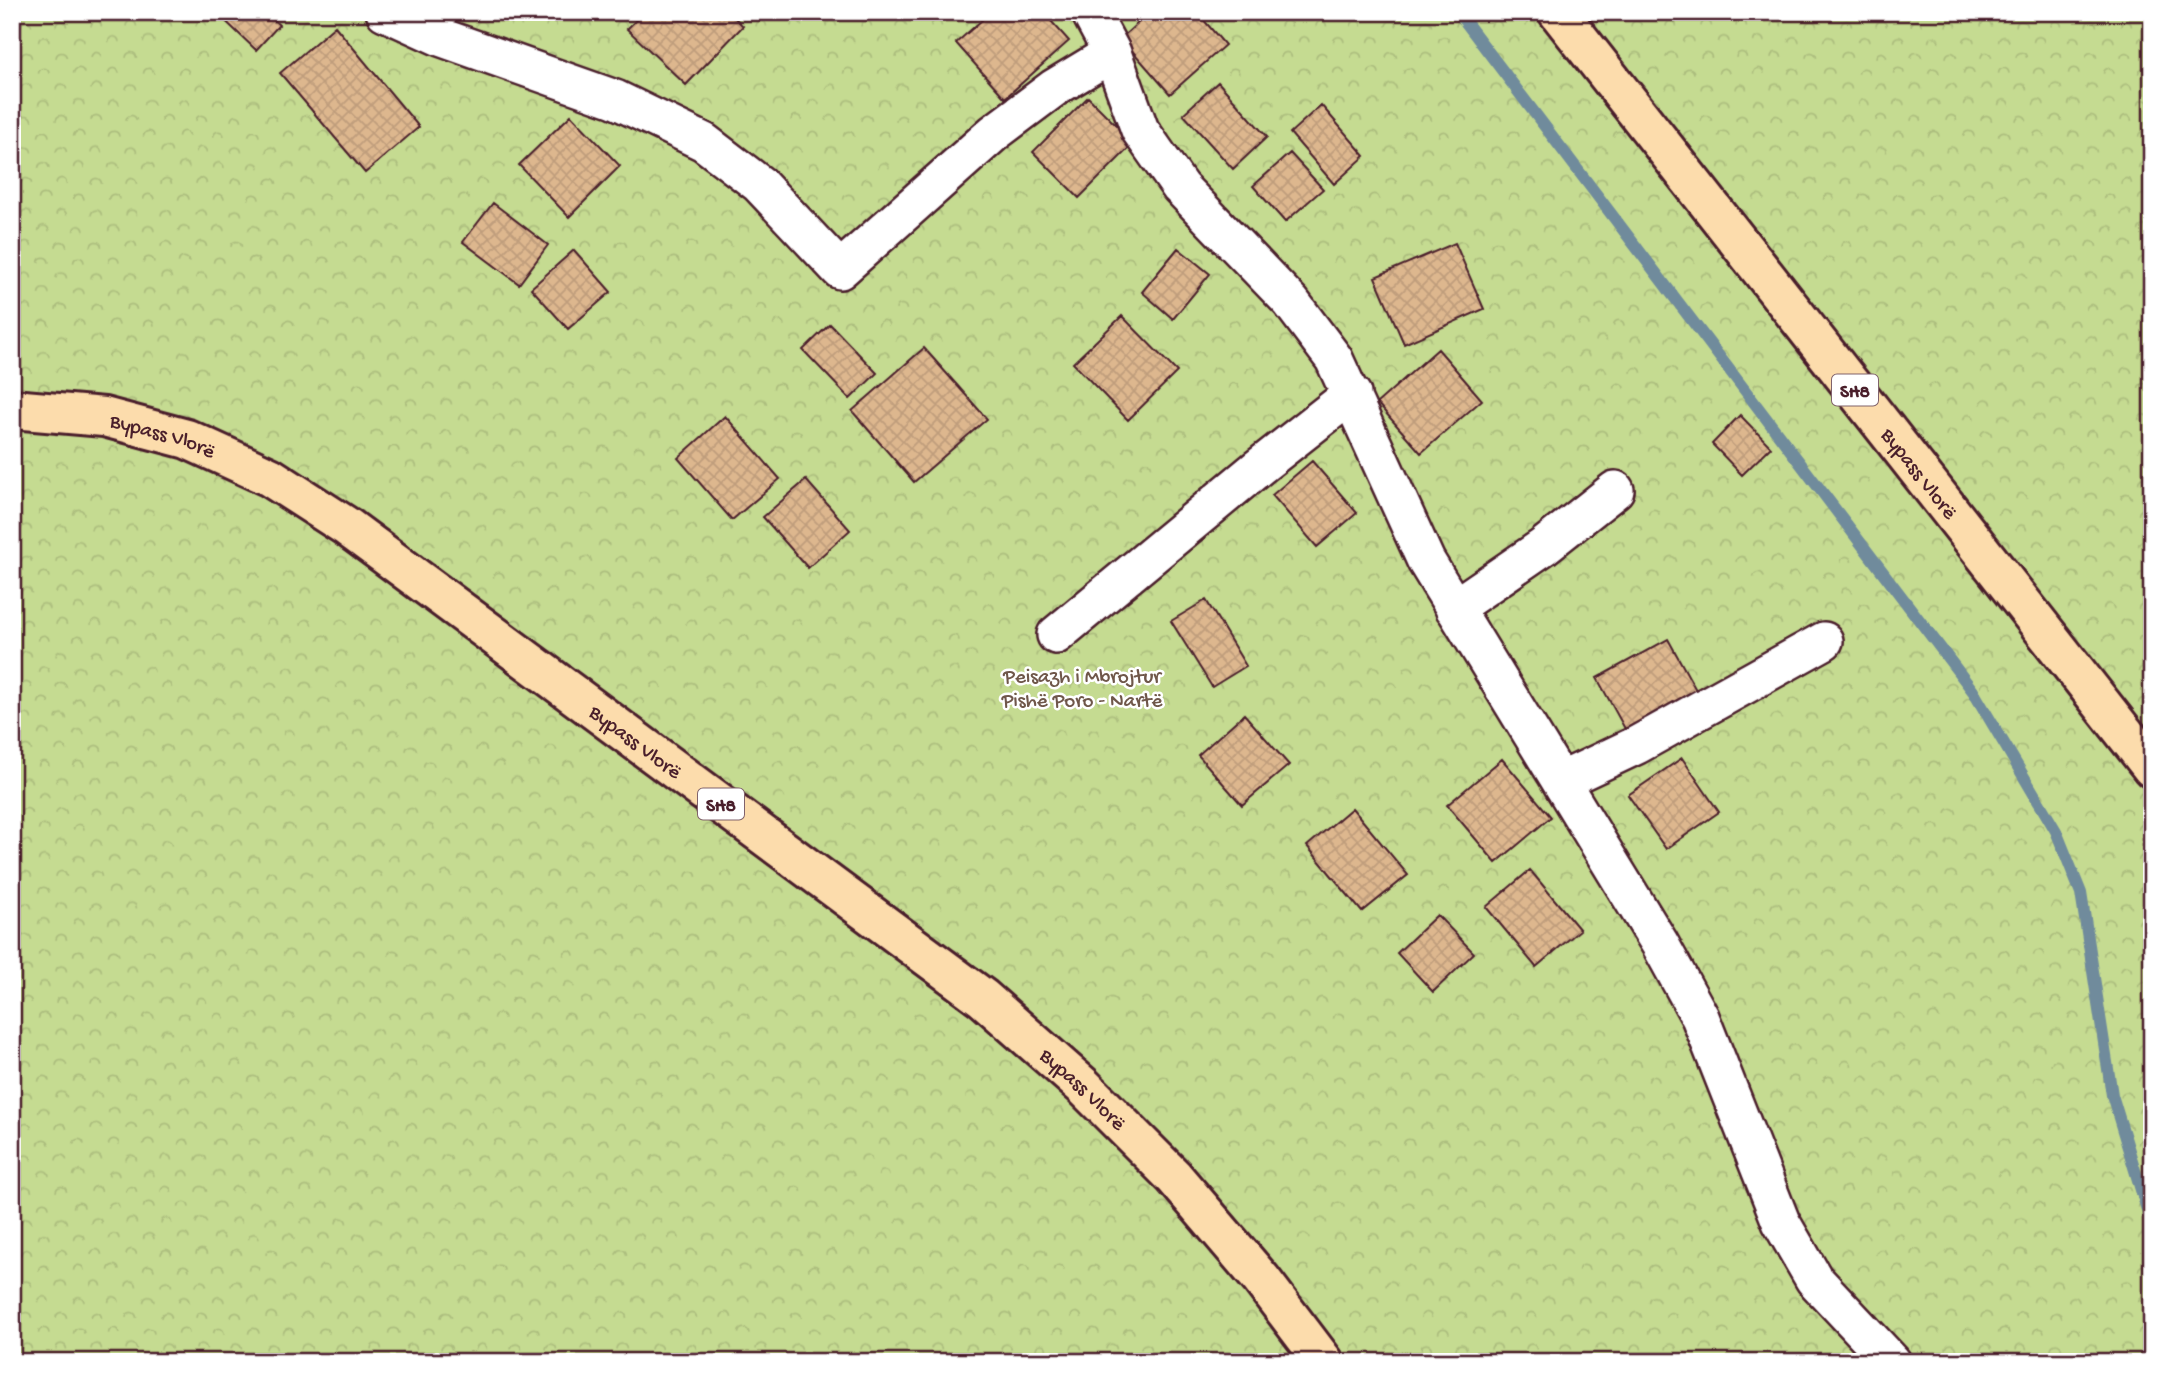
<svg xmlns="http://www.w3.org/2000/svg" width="2164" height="1374" font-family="'Gochi Hand',sans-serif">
	<defs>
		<pattern id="forest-crowns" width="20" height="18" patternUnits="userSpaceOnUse" patternTransform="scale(1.75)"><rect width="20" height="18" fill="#c5db91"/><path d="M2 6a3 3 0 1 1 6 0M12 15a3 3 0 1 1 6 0" fill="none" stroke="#abbc7d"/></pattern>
		<pattern id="building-cross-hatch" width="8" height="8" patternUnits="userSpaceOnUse" patternTransform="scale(1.75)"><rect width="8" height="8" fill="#ddb78e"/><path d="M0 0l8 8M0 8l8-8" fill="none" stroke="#bf9d7b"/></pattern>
	</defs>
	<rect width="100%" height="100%" fill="#fff"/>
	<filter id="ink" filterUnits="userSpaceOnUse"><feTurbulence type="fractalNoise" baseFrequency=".0143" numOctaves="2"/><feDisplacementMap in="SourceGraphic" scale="14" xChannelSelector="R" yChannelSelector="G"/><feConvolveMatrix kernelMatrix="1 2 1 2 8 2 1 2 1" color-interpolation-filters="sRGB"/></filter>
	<g filter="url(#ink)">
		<path fill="url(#forest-crowns)" stroke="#887d5e" stroke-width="2" d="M12 12H2152V1362H12Z"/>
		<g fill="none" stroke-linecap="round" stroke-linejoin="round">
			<path stroke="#6f8b9c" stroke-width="12" d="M1458 12 1973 691 2056 831 2081 893 2112 1095 2152 1226"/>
		</g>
		<path fill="url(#building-cross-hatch)" stroke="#4a1f2b" stroke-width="2" d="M216 12H266L279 25 256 50Z
			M644 12H729L743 26 686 85 627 29Z
			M991 12H1043L1069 41 1005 98 956 43Z
			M1150 12H1197L1225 45 1170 94 1121 38Z
			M335 26 419 127 365 173 280 73Z
			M1218 82 1267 137 1233 169 1183 114Z
			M1088 97 1134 143 1079 198 1033 152Z
			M1321 105 1365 156 1334 184 1290 133Z
			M571 115 620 166 569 217 519 165Z
			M1290 153 1323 189 1285 222 1253 186Z
			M493 203 548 245 519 284 463 242Z
			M1455 243 1484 309 1404 344 1375 277Z
			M1178 248 1210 274 1173 319 1142 292Z
			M574 250 611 292 568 329 531 288Z
			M1122 316 1177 372 1128 420 1073 363Z
			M830 324 877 373 850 399 803 350Z
			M924 348 987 419 914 482 852 411Z
			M1438 349 1482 400 1421 453 1377 403Z
			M1740 415 1771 447 1742 475 1712 444Z
			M725 416 780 479 732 520 678 458Z
			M1312 461 1357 513 1317 547 1272 495Z
			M806 480 850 530 808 568 763 517Z
			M1206 600 1246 666 1212 687 1171 621Z
			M1668 639 1701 699 1630 738 1597 678Z
			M1244 714 1289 765 1242 805 1198 755Z
			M1682 758 1719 812 1666 849 1628 795Z
			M1502 759 1551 817 1496 863 1447 805Z
			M1352 808 1408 875 1362 912 1307 846Z
			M1530 870 1580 930 1536 967 1486 907Z
			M1437 915 1474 953 1433 992 1397 953Z"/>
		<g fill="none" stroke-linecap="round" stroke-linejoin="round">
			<defs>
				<path id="street" d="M385 12 440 37 615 99 704 142 759 184 840 270 994 133 1054 88 1112 53
					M1090 12 1112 53 1140 130 1180 187 1291 302 1334 359 1426 561 1660 944 1700 1017 1781 1222 1814 1279 1892 1362
					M1454 608 1543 547 1615 490
					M1056 635 1259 467 1352 394
					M1561 781 1637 745 1824 641"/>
				<g id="primary">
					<path id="s1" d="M1558 12 2152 768"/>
					<path id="s2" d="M12 409 104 417 187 439 270 477 346 526 983 998 1083 1086 1174 1177 1261 1279 1324 1362"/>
				</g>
			</defs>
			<use href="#street" stroke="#4a1f2b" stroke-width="42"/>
			<use href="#primary" stroke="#4a1f2b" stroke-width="44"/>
			<use href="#street" stroke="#fff" stroke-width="37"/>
			<use href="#primary" stroke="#fcdcac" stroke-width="38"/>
		</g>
	</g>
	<g text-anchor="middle" stroke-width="5" stroke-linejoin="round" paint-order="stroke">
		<g fill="#fff" stroke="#80626b" stroke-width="2">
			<rect x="1832" y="374.5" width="46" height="31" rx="5"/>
			<rect x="698" y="788.5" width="46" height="31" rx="5"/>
		</g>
		<g font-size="19" font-weight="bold" fill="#4a1f2b">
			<text x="1855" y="397">SH8</text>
			<text x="721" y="811">SH8</text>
		</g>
		<g font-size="21" fill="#4a1f2b" stroke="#fff">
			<text dy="7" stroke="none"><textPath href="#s2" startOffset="154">Bypass Vlorë</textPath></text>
			<text dy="7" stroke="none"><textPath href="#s1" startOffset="586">Bypass Vlorë</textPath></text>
			<text dy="7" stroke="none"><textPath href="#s2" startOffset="721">Bypass Vlorë</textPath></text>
			<text dy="7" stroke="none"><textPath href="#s2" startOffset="1288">Bypass Vlorë</textPath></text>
		</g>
		<g font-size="21" fill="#6f574a" stroke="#fff">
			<text x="1082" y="682">Peisazh i Mbrojtur<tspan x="1082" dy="24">Pishë Poro - Nartë</tspan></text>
		</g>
	</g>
	<rect width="2164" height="1374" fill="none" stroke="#fff" stroke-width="42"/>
	<rect x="21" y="21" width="2122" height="1332" fill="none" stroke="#4a1f2b" stroke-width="2.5" filter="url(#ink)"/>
</svg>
